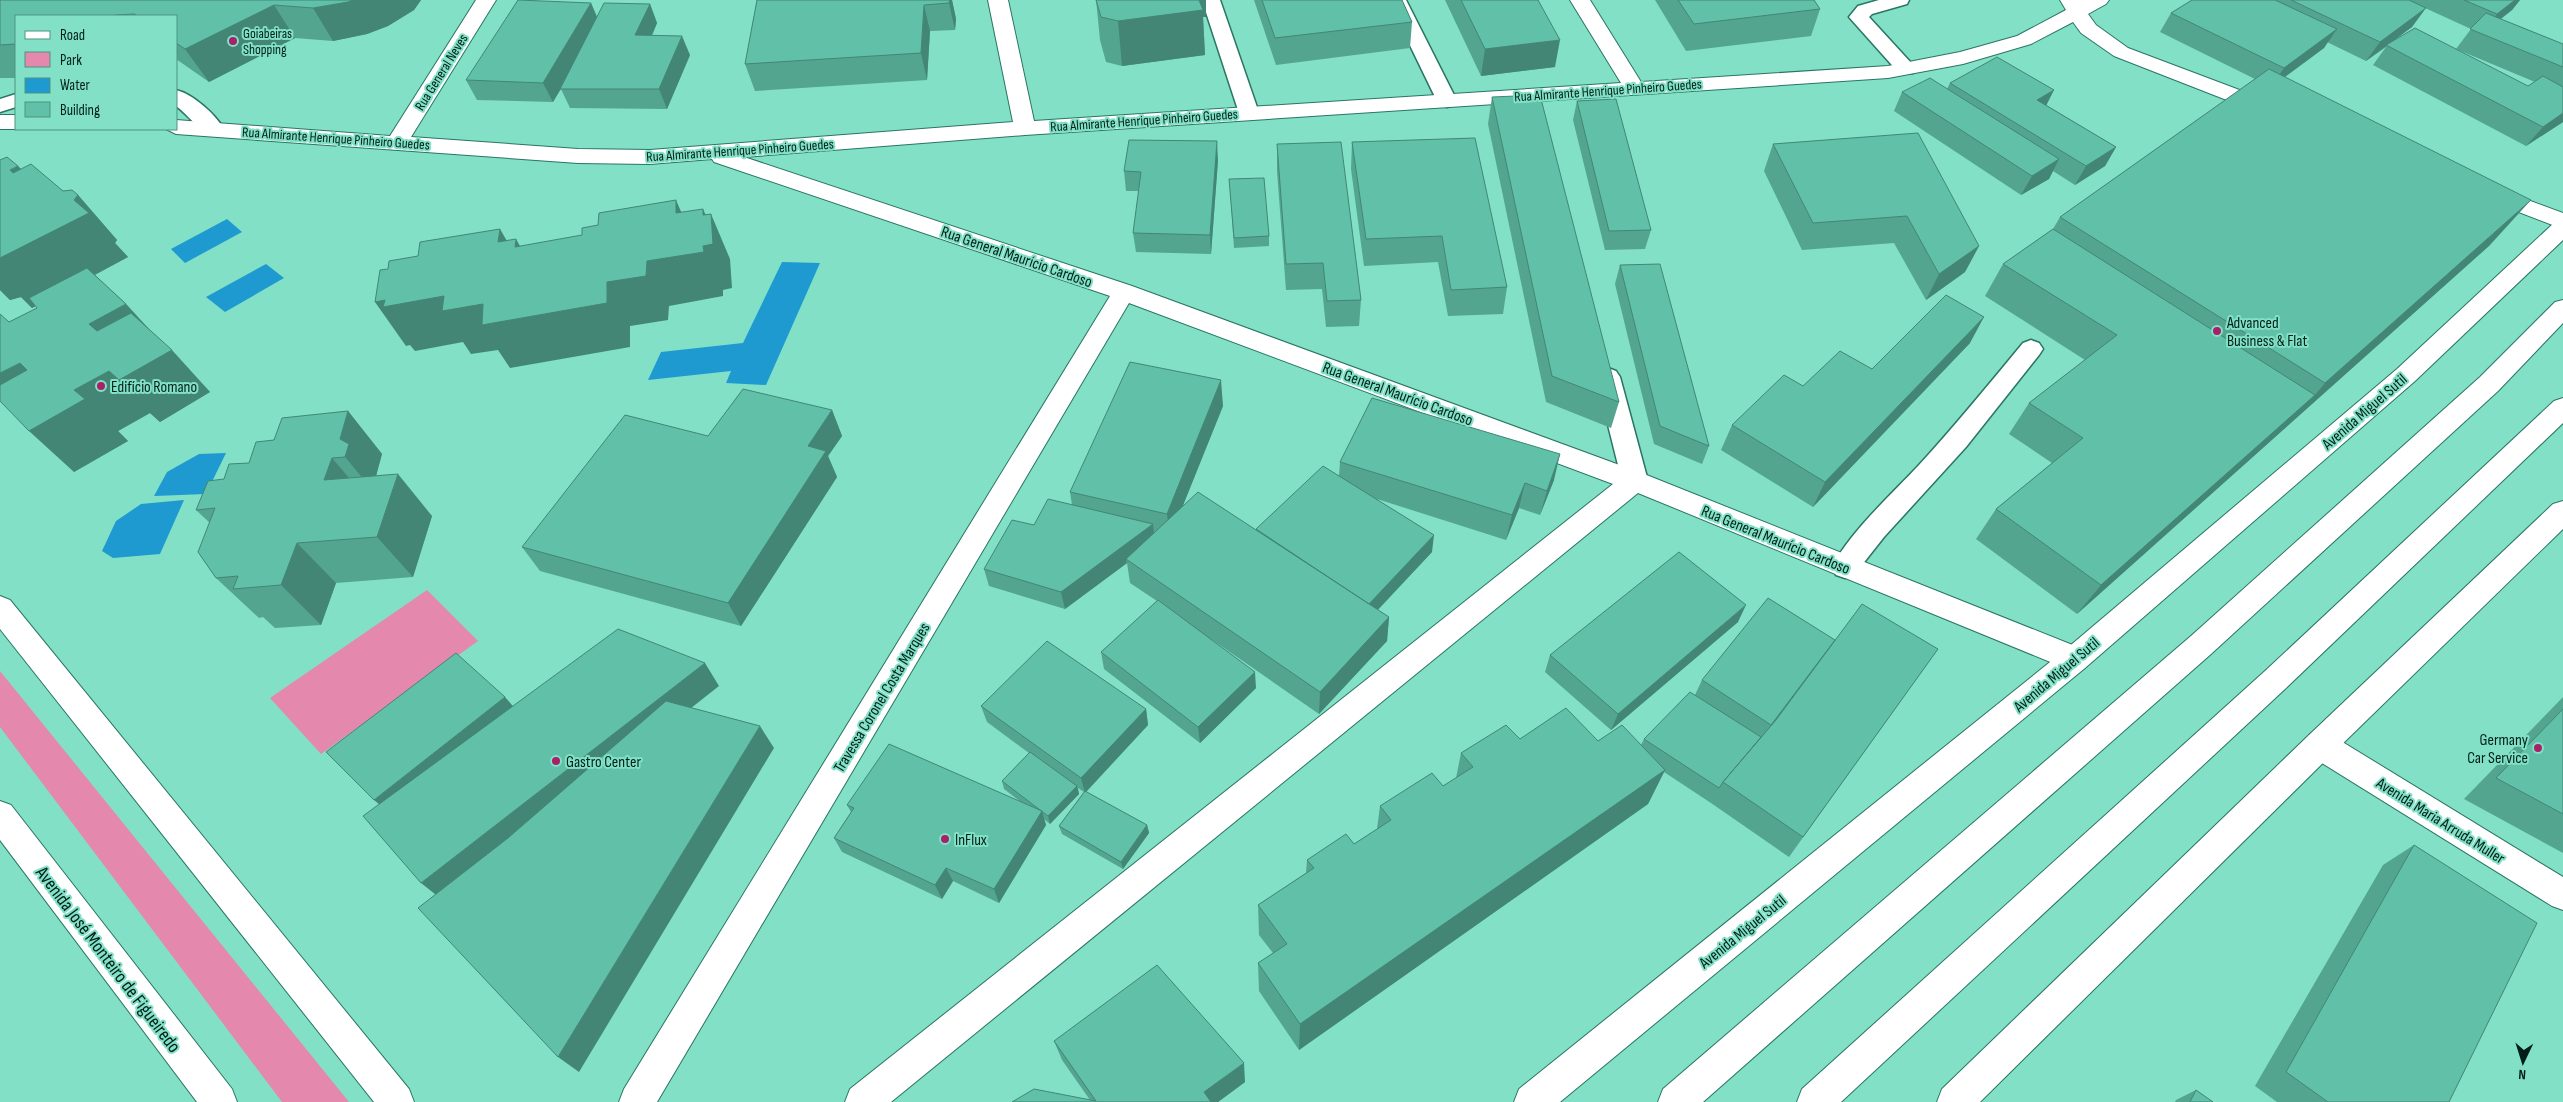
<svg xmlns="http://www.w3.org/2000/svg" width="2563" height="1102" font-family="'Sofia Sans Condensed',sans-serif">
	<rect width="100%" height="100%" fill="#81e0c6"/>
	<path fill="#e588ae" d="M427 590 478 641 321 754 270 698Z
		M0 671 349 1102H282L0 727Z"/>
	<path fill="#1e9ad1" d="M227 219 242 232 185 263 171 249Z
		M782 262 820 263 766 385 726 383 731 371 648 380 661 352 743 343Z
		M266 264 284 278 225 312 206 297Z
		M226 453 206 494 154 496 167 472 199 454Z
		M184 500 160 554 113 558 102 551 116 521 141 504Z"/>
	<g fill="none" stroke-linecap="round" stroke-linejoin="round">
		<defs>
			<path id="lane" d="M1202 0H1220L1259 113 1256 117 1249 119 1242 117 1239 113Z
				M1388 0H1406L1457 101 1454 105 1447 107 1440 105 1437 101Z
				M1879 0H1909L1907 4 1872 14 1869 17 1913 65 1916 69 1913 73H1899L1849 17 1858 6Z
				M176 90C193 94 215 114 224 129L221 134C203 138 190 116 176 106Z
				M16 94V107L0 112V99Z
				M2031 340 2039 343 2043 349 2039 355 1966 447 1884 537 1854 575 1845 578 1836 575 1832 567C1849 533 1892 494 1919 465 1955 426 1989 384 2023 343Z
				M1608 368 1616 371 1620 377 1648 481 1644 488 1635 491 1626 488 1622 481 1596 377 1600 371Z"/>
			<path id="street" d="M476 0H496L411 137 578 149 650 150 1013 122 988 0H1008L1034 121 1621 83 1570 0H1590L1641 82 1888 66 1960 52 2017 36 2066 10 2060 0H2109L2106 4 2088 14 2096 25 2128 48 2274 103 2278 108 2274 113 2267 115 2260 113 2114 56 2081 33 2073 22 2031 44 1963 64 1888 78 1025 135 744 157 1132 286 1644 474 2085 650 2090 659 2085 668 2075 671 2065 668 1638 493 891 1102H845L850 1089 1613 484 1129 303 657 1102H619L624 1089 1110 296 714 162 712 159 650 164 578 163 176 134 166 129H176V120L390 136Z
				M0 115H16V129H0Z
				M2490 186 2563 213V229L2482 198 2479 193 2482 188Z
				M2320 732 2331 735 2563 877V910L2552 906 2309 755 2305 745 2309 735Z"/>
			<path id="primary" d="M2563 219V240L2415 381 2085 668 1560 1102H1514L1519 1089 2065 650 2397 369 2555 222Z
				M2563 501V529L2331 755 1980 1102H1937L1942 1089 2309 735 2553 504Z
				M0 596 10 600 409 1089 414 1102H374L0 629Z
				M0 801 11 805 232 1089 237 1102H197L0 840Z"/>
			<path id="highway" d="M2563 300V323L2498 391 2211 654 1703 1102H1658L1663 1089 2191 636 2480 377 2555 302Z
				M2563 398V423L2285 689 1841 1102H1797L1802 1089 2265 671 2554 401Z"/>
		</defs>
		<use href="#lane" stroke="#2a7563" stroke-width="3"/>
		<use href="#street" stroke="#2a7563" stroke-width="2"/>
		<use href="#primary" stroke="#2a7563" stroke-width="2"/>
		<use href="#highway" stroke="#2a7563" stroke-width="2"/>
		<use href="#lane" fill="#fff" fill-rule="evenodd"/>
		<use href="#street" fill="#fff" fill-rule="evenodd"/>
		<use href="#primary" fill="#fff" fill-rule="evenodd"/>
		<use href="#highway" fill="#fff" fill-rule="evenodd"/>
	</g>
	<path fill="#53a590" fill-rule="evenodd" d="M0 0H421L414 10 388 26 367 34 333 41 295 38 209 82 176 59V16H16V78H0Z
		M757 0H952L956 19 955 30 930 31 927 80 755 91 745 64Z
		M1096 0H1206V17H1203L1205 55 1122 66 1106 62 1100 40Z
		M1254 0H1402L1412 22 1410 48 1276 65Z
		M1445 0H1538L1555 67 1481 76Z
		M1655 0H1814L1820 9 1811 36 1686 51Z
		M2192 0H2520L2512 10 2500 19 2563 44V122L2526 146 2373 65 2386 47 2366 61 2327 42 2324 48 2285 77 2490 245 2077 614 1976 539 1996 509 2052 463 2009 434 2029 403 2085 360 1985 296 2003 264 2053 229 2060 217 2255 79 2160 32 2171 13ZM2425 8 2471 29 2456 49 2535 82 2528 86 2390 43 2412 27Z
		M591 3 597 17 650 4 657 23 652 36 690 55 667 109 570 108 561 89 553 102 477 100 466 80Z
		M1950 83 2046 105 2116 147 2105 166 2075 185 2053 171 2049 179 2021 195 1894 111 1902 92 1947 89Z
		M1492 97 1619 402 1611 428 1546 402 1488 124Z
		M1577 101 1651 230 1645 249 1605 250 1573 120Z
		M1352 142 1507 287 1503 314 1448 316 1438 262 1364 266 1351 169Z
		M1277 144 1361 300 1359 326 1326 327 1322 289 1286 290 1277 171Z
		M1773 144 1979 246 1965 272 1926 300 1894 243 1802 250 1764 171Z
		M0 160 18 166 21 169 63 191 78 195 117 240 115 243 128 257 95 275 126 304 150 330 210 392 160 422 150 413 118 431 128 441 74 472 9 322 37 308 36 306 32 308 21 297 10 300 0 290Z
		M1218 160 1211 254 1136 252 1133 233 1139 191H1126L1124 171Z
		M1230 189 1269 236V246L1234 248Z
		M1620 265 1709 446 1702 464 1654 444 1615 284Z
		M1970 343 1813 507 1721 450 1732 425 1803 386Z
		M1223 406 1182 507 1256 530V529L1339 476 1340 462 1554 480 1540 515 1519 508 1506 540 1377 499 1432 552 1378 610 1389 617 1387 641 1319 714 1211 639 1256 688 1200 743 1104 669 1101 652 1157 601 1130 583 1127 563 1065 609 989 586 984 569 1034 525 1072 505 1070 492Z
		M832 410 842 436 828 456 837 477 741 626 540 571 522 547 708 436Z
		M348 411 382 454 376 476 432 516 413 577 336 583 321 625 275 628 263 617 259 618 216 578 210 523 196 510 224 479 249 463 274 440Z
		M1738 622 1611 730 1545 672 1550 655Z
		M1835 640 1938 649 1789 857 1711 803 1664 772 1648 804 1299 1050 1259 991 1258 963 1273 953 1259 935 1258 905 1306 873 1307 860 1354 844 1377 829 1380 806 1443 786 1456 778 1461 753 1520 739 1598 741 1641 745 1644 739 1695 695 1702 680Z
		M2563 697V853L2464 799Z
		M981 706 1146 709 1148 725 1086 792 1147 825 1149 833 1123 869 1062 834 1059 826 1084 792 1078 788 1079 794 1050 824 1044 819 1046 825 999 903 953 881 942 899 842 852 834 838 851 812 847 805 1021 802 1004 789 1002 781 1029 753 987 722Z
		M2414 845 2449 1102H2277L2255 1086 2383 865Z
		M1054 1041 1245 1082 1218 1102H1012L1090 1100 1062 1060Z
		M2196 1090 2213 1102H2175L2176 1100Z"/>
	<path fill="#438676" d="M353 0H421L414 10 388 26 367 34 333 41 313 8Z
		M950 0H952L956 19 955 30 949 3Z
		M1139 0H1206V17H1203L1205 55 1122 66 1118 21Z
		M2515 0H2520L2512 10 2482 34 2497 14Z
		M591 3 599 22 553 102 543 83Z
		M650 4 657 23 643 55 635 35Z
		M274 5 295 38 209 82 185 49Z
		M924 5 930 31 927 80 921 53Z
		M2426 8 2412 27 2366 61 2380 42Z
		M2337 29 2324 48 2271 87 2284 68Z
		M682 36 690 55 667 109 659 89Z
		M1560 40 1555 67 1481 76 1485 49Z
		M2054 90 2044 110 2037 100Z
		M2563 113V122L2526 146 2543 127Z
		M1217 141 1218 160 1211 254 1210 235Z
		M2116 147 2105 166 2075 185 2086 166Z
		M2059 159 2049 179 2021 195 2032 176Z
		M18 166 59 211 10 170Z
		M78 195 117 240 115 243 128 257 32 308 0 276V258L74 200Z
		M676 200 695 244 703 215V209L712 229 711 214 730 259 732 288 723 290V296L669 306 668 320 630 326V347L510 368 498 350 471 354 463 342 415 351 410 345 406 346 375 302 385 300 444 296 607 282 647 261 676 213Z
		M2531 200 2490 245 2077 614 2101 585 2315 395 2325 383Z
		M500 229 526 274 498 242Z
		M516 239 541 284 515 247Z
		M1979 246 1965 272 1926 300 1939 274Z
		M0 276 21 297 10 300 0 290Z
		M126 304 165 347 130 366 89 324Z
		M1984 317 1970 343 1813 507 1825 482Z
		M172 350 210 392 160 422 150 413 118 431 128 441 74 472 29 431 74 390 109 371Z
		M20 363 64 405 0 398V373Z
		M1221 380 1223 406 1170 538 1167 514Z
		M832 410 842 436 828 456 837 477 741 626 728 603 808 446Z
		M348 411 382 454 376 476 380 499 345 457 340 439Z
		M1560 454 1554 480 1540 515 1547 491Z
		M332 458 368 500 324 480Z
		M398 474 432 516 413 577 377 537Z
		M1525 483 1519 508 1506 540 1512 515Z
		M1153 524 1155 542 1126 559 1127 563 1065 609 1061 592Z
		M1434 535 1432 552 1367 621 1369 604Z
		M297 543 336 583 321 625 281 585Z
		M1746 605 1738 622 1611 730 1618 714Z
		M1389 617 1387 641 1319 714 1320 692Z
		M705 663 719 686 445 902 421 883Z
		M1255 672 1256 688 1200 743 1198 727Z
		M505 697 519 713 392 815 374 800Z
		M1146 709 1148 725 1085 793 1081 778Z
		M760 726 774 748 579 1072 558 1057Z
		M1665 770 1648 804 1299 1050 1300 1024Z
		M1077 786 1079 794 1050 824 1048 816Z
		M1042 811 1046 825 999 903 994 889Z
		M1147 825 1149 833 1123 869 1121 862Z
		M946 868 953 881 942 899 935 885Z
		M1244 1063 1245 1082 1218 1102H1206L1204 1092Z"/>
	<path fill="#60c0a8" stroke="#438676" d="M0 0H353L348 2 313 8 274 5 185 49 176 43V16H138L134 14 115 15 114 16H16V44L0 45Z
		M518 0 591 3 543 83 466 80Z
		M757 0H950L949 3 924 5 921 53 745 64Z
		M1096 0H1199L1203 10 1118 21 1101 17Z
		M1262 0H1402L1412 22 1275 38Z
		M1461 0H1538L1560 40 1485 49Z
		M1678 0H1814L1820 9 1694 24Z
		M2192 0H2275L2337 29 2284 68 2171 13Z
		M2291 0H2409L2426 8 2380 42Z
		M2464 0H2515L2497 14Z
		M604 3 650 4 635 35 682 36 659 89H560Z
		M2486 13 2563 44V67L2470 29Z
		M2415 28 2528 86 2543 76 2563 87V113L2543 127 2386 45Z
		M1997 57 2054 90 2037 100 2116 147 2086 166 1950 83Z
		M2269 69 2531 200 2325 383 2060 217Z
		M1930 78 2059 159 2032 176 1902 92Z
		M1540 95 1619 402 1552 376 1492 97Z
		M1616 99 1651 230 1609 231 1577 101Z
		M1918 133 1979 246 1939 274 1907 216 1813 223 1773 144Z
		M1475 138 1507 287 1451 290 1442 236 1366 239 1352 142Z
		M1129 140 1217 141 1210 235 1133 233 1141 172 1124 171Z
		M1341 142 1361 300 1327 301 1323 263 1286 264 1277 144Z
		M7 157 18 166 10 170 13 173 31 164 63 191 72 190 78 195 74 200 89 213 0 258V160Z
		M1264 178 1269 236 1234 238 1229 179Z
		M676 200V213L703 209V215L711 214 713 244 703 246 704 252 647 261 646 276 607 282V303L482 325 483 304 442 311 444 296 383 307 385 300 375 302 380 270 388 269 389 261 418 256 420 242 500 229 498 242 516 239 515 247 582 235V228L598 225 599 213Z
		M2053 229 2315 395 2101 585 1996 509 2083 438 2029 403 2117 335 2003 264Z
		M1660 264 1709 446 1660 426 1620 265Z
		M87 268 126 304 89 324 97 331 131 313 172 350 119 380 109 371 74 390 85 399 29 431 0 401V385L27 370 20 363 0 373V314L9 322 37 308 29 298Z
		M1946 295 1984 317 1825 482 1732 425 1784 375 1803 386 1840 351 1872 369Z
		M1130 362 1221 380 1167 514 1070 492Z
		M743 389 832 410 808 446 826 451 728 603 522 547 625 415 708 436Z
		M1372 398 1560 454 1547 491 1525 483 1512 515 1340 462Z
		M348 411 340 439 349 444 345 457 332 458 324 480 398 474 377 537 297 543 281 585 233 589 238 576 216 578 198 552 215 508 196 510 208 481 224 479 229 464 249 463 256 442 274 440 282 418Z
		M1323 466 1434 535 1369 604 1256 529Z
		M1198 492 1389 617 1320 692 1126 559Z
		M1048 499 1153 524 1061 592 984 569 1012 520 1034 525Z
		M1679 552 1746 605 1618 714 1550 655Z
		M1768 598 1835 640 1771 725 1702 680Z
		M1158 600 1255 672 1198 727 1101 652Z
		M1862 604 1938 649 1803 837 1723 782 1776 720Z
		M618 629 705 663 421 883 363 816Z
		M1047 641 1146 709 1081 778 981 706Z
		M456 653 505 697 374 800 326 752Z
		M1690 692 1761 737 1723 782 1719 788 1644 739Z
		M666 701 760 726 558 1057 418 908 508 838Z
		M1566 708 1598 741 1622 725 1665 770 1300 1024 1258 963 1287 944 1258 905 1314 868 1307 860 1346 834 1354 844 1391 820 1380 806 1432 773 1443 786 1473 767 1461 753 1506 725 1520 739Z
		M2563 709V814L2496 778Z
		M889 744 1042 811 994 889 946 868 935 885 834 838 854 808 847 805Z
		M1030 752 1077 786 1048 816 1002 781Z
		M1085 791 1147 825 1121 862 1059 826Z
		M2414 845 2537 923 2449 1102H2328L2286 1072Z
		M1157 965 1244 1063 1204 1092 1211 1102H1012L1034 1089 1096 1101 1054 1041Z
		M2196 1090 2213 1102H2190Z"/>
	<g fill="#a82067" stroke="#81e0c6" stroke-width="2">
		<circle cx="233" cy="41" r="5"/>
		<circle cx="2217" cy="331" r="5"/>
		<circle cx="101" cy="386" r="5"/>
		<circle cx="2538" cy="748" r="5"/>
		<circle cx="556" cy="761" r="5"/>
		<circle cx="945" cy="839" r="5"/>
	</g>
	<g text-anchor="middle" stroke-width="4" stroke-linejoin="round" paint-order="stroke">
		<g font-size="14" fill="#011f18" stroke="#81e0c6" text-anchor="start">
			<text x="243" y="38">Goiabeiras<tspan x="243" dy="16">Shopping</tspan></text>
		</g>
		<g font-size="14" fill="#011f18" stroke="#81e0c6">
			<text transform="translate(441 72) rotate(-58)" y="5">Rua General Neves</text>
			<text transform="translate(1608 90) rotate(-4)" y="5">Rua Almirante Henrique Pinheiro Guedes</text>
			<text transform="translate(1144 120) rotate(-4)" y="5">Rua Almirante Henrique Pinheiro Guedes</text>
			<text transform="translate(336 138) rotate(4)" y="5">Rua Almirante Henrique Pinheiro Guedes</text>
			<text transform="translate(740 150) rotate(-4)" y="5">Rua Almirante Henrique Pinheiro Guedes</text>
		</g>
		<g font-size="16" fill="#011f18" stroke="#81e0c6">
			<text transform="translate(1017 256) rotate(19)" y="6">Rua General Maurício Cardoso</text>
			<text transform="translate(1398 393) rotate(20)" y="6">Rua General Maurício Cardoso</text>
			<text transform="translate(2364 411) rotate(-41)" y="6">Avenida Miguel Sutil</text>
			<text transform="translate(1776 539) rotate(22)" y="6">Rua General Maurício Cardoso</text>
			<text transform="translate(2056 674) rotate(-40)" y="6">Avenida Miguel Sutil</text>
			<text transform="translate(881 697) rotate(-59)" y="6">Travessa Coronel Costa Marques</text>
			<text transform="translate(2441 820) rotate(32)" y="6">Avenida Maria Arruda Muller</text>
			<text transform="translate(1742 931) rotate(-39)" y="6">Avenida Miguel Sutil</text>
		</g>
		<g font-size="16" fill="#011f18" stroke="#81e0c6" text-anchor="start">
			<text x="2227" y="328">Advanced<tspan x="2227" dy="18">Business &amp; Flat</tspan></text>
			<text x="111" y="392">Edifício Romano</text>
			<text x="2528" y="745" text-anchor="end">Germany<tspan x="2528" dy="18">Car Service</tspan></text>
			<text x="566" y="767">Gastro Center</text>
			<text x="955" y="845">InFlux</text>
		</g>
		<g font-size="19" fill="#011f18" stroke="#81e0c6">
			<text transform="translate(109 959) rotate(53)" y="7">Avenida José Monteiro de Figueiredo</text>
		</g>
	</g>
	<rect x="15" y="15" width="162" height="115" fill="#81e0c6" stroke="#4e9380"/>
	<rect x="25" y="31" width="25" height="8" fill="#ffffff" stroke="#4e9380"/>
	<text x="60" y="40" font-size="15" fill="#011f18">Road</text>
	<rect x="25" y="52" width="25" height="15" fill="#e588ae" stroke="#4e9380"/>
	<text x="60" y="65" font-size="15" fill="#011f18">Park</text>
	<rect x="25" y="78" width="25" height="15" fill="#1e9ad1" stroke="#4e9380"/>
	<text x="60" y="90" font-size="15" fill="#011f18">Water</text>
	<rect x="25" y="102" width="25" height="15" fill="#60c0a8" stroke="#4e9380"/>
	<text x="60" y="115" font-size="15" fill="#011f18">Building</text>
	<g transform="translate(2523 1062) rotate(184)" stroke="#81e0c6" stroke-width="4" paint-order="stroke">
	<path d="M0-4L9 19L0 12L-9 19Z" fill="#011f18"/>
	<text y="-8" font-size="14" font-weight="bold" text-anchor="middle" fill="#011f18">N</text>
	</g>
</svg>
